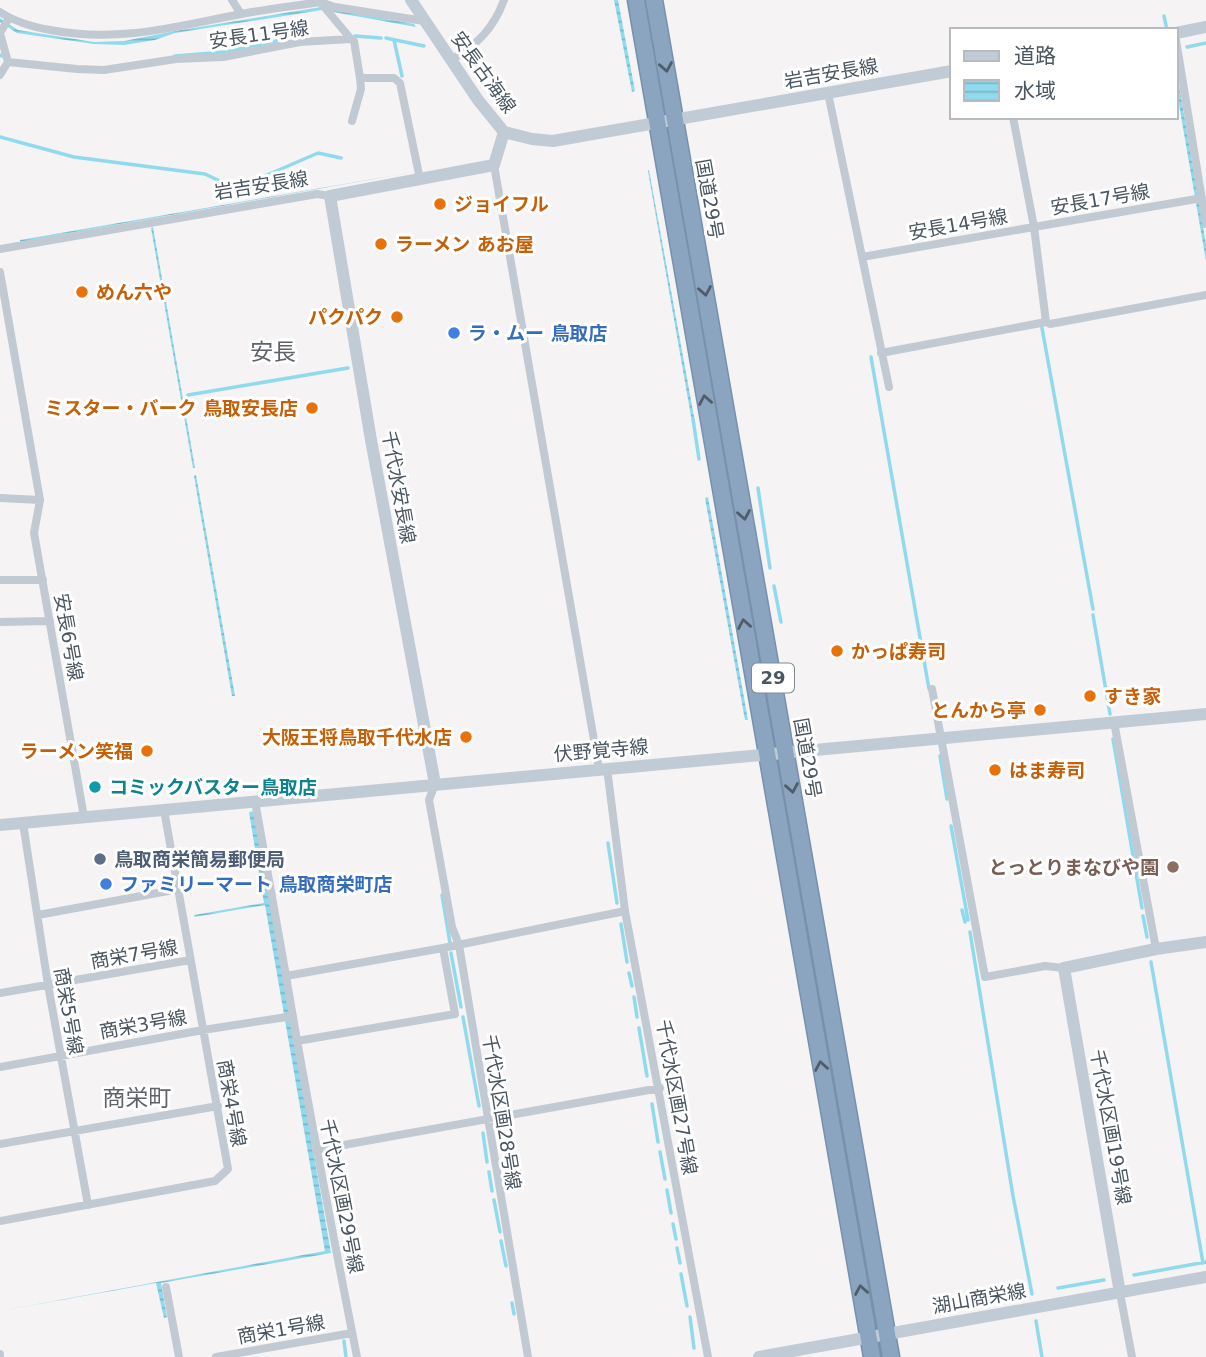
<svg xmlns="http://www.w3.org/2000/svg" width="1206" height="1357" font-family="'DejaVu Sans','Noto Sans JP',sans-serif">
	<defs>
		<pattern id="grass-dots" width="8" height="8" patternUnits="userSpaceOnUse" patternTransform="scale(1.75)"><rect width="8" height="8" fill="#c3f1d5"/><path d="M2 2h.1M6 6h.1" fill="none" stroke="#a0c6b0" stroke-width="1.8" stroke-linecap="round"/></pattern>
		<pattern id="water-rules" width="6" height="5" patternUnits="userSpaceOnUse" patternTransform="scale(1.75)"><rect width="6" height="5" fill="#90daee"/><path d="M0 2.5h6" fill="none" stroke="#78b4c4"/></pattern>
	</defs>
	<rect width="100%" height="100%" fill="#f5f3f3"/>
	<path fill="url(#grass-dots)" d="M691 255 747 571 754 629 752 630 693 296 690 258Z
		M803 894 849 1154 857 1219 855 1220 810 968 808 935 801 896Z"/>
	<path fill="url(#water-rules)" d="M614 0H618L635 91 632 92Z
		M321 7 414 24 416 27 322 10 175 33 155 40 124 45 94 44 17 33 0 22V18L18 30 94 42 124 41 175 31Z
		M1176 67 1206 244V261L1176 87Z
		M649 170 695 422H692L648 171Z
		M414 172 47 237 20 242V240Z
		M153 227 195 468H193L151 228Z
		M196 475 235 696H232L194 476Z
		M708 497 748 720H745L705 498Z
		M254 811 331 1253 161 1283 167 1317 164 1318 156 1283 0 1311 325 1251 265 905 195 917 194 915 264 903 249 812Z"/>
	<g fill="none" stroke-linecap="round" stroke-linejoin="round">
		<path stroke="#90daee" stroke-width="3.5" d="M1164 16 1167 30
			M355 36 381 38
			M386 38 424 46
			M394 40 402 76
			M1187 47 1206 43
			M0 55 2 56
			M175 56 225 52 276 41
			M0 137 74 157 205 174 226 184
			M231 188 265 176 318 153 341 158
			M1042 328 1093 609
			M871 357 929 689
			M188 395 348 368
			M693 419 699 459
			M758 488 770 568
			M774 586 781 622
			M1093 615 1110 714
			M1113 739 1142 908
			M940 756 947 799
			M951 826 968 920
			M608 843 617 903
			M442 895 450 943
			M962 910 965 922
			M1143 916 1147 937
			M621 924 627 962
			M970 932 1013 1196 1032 1294
			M451 953 461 1007
			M1151 962 1203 1263
			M629 973 632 986
			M634 997 637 1017
			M463 1017 479 1106
			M639 1028 647 1076
			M652 1104 658 1142
			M483 1133 487 1162
			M660 1152 665 1179
			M489 1172 492 1191
			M667 1190 671 1213
			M494 1200 500 1232
			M673 1224 676 1239
			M501 1241 506 1266
			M677 1248 680 1263
			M681 1274 687 1306
			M1134 1275 1206 1262
			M1058 1288 1104 1280
			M512 1303 514 1314
			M690 1317 694 1348
			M1036 1321 1042 1357
			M344 1341 346 1357"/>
		<defs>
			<path id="highway" d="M636 0 872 1357
				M654 0 891 1357"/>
		</defs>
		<use href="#highway" stroke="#7690ad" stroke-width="19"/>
		<path stroke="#c1cad2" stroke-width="8" d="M232 0 241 14
			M320 2 335 7 424 21
			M320 2 351 39
			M0 12C15 22 33 27 50 30 119 43 173 27 241 14 267 9 294 6 320 2L318 0
			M1176 40 1206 224
			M451 60C477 45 494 28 504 0
			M8 62 0 33 9 18
			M0 75 8 62 77 69 104 70 176 59 223 57 300 42 351 39 354 41 360 78H394L400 83 420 179
			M828 93 889 387
			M352 121 361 89 360 78
			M494 165 599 769
			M0 249 317 194 330 196
			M862 257 1034 227 1013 117
			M0 272 40 500
			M1046 322 1034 227 1202 198
			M881 353 1046 322 1050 324 1206 295
			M0 498 40 500 34 533 84 817
			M0 580H43
			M0 622 50 621
			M932 689 985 977 1045 966 1064 968
			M1114 722 1156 949
			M607 768 625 911 708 1357
			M435 784 429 800 452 927 459 945 528 1357
			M255 801 286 976
			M23 823 48 985 88 1205
			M38 915 179 889
			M443 948 625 911
			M0 993 190 960
			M297 1041 455 1014 443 948 286 976C307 1103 332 1230 357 1357
			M0 1067 203 1030 293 1016
			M0 1144 218 1106
			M316 1150 660 1088
			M0 1221 215 1181 228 1169 164 810
			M166 1287 179 1357
			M1120 1293 1132 1357
			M0 1354V1357
			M216 1357 352 1333"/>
		<path stroke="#c1cbd6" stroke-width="12" d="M411 0 478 100 504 132
			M1176 33 1206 27
			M504 132 532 139 553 141 952 71
			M435 784 371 440 330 196 494 165 504 132
			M0 825 1206 714
			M1120 1293 1064 968 1156 949 1206 942
			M759 1357 1206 1277"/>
		<use href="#highway" stroke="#8ba5c1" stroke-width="16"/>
	</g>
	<defs><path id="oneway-chevron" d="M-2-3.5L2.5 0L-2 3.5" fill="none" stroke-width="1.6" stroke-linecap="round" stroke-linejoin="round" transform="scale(1.75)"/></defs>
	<g stroke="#505e6b">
		<use href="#oneway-chevron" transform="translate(666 67) rotate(80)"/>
		<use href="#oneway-chevron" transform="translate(705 291) rotate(80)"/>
		<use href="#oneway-chevron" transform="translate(705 400) rotate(-100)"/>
		<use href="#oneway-chevron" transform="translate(744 515) rotate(80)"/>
		<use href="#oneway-chevron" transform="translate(744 624) rotate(-100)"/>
		<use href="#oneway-chevron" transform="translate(792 788) rotate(80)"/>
		<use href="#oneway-chevron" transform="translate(821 1066) rotate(-100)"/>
		<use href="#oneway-chevron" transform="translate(861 1290) rotate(-100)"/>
	</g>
	<g fill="#e8710a" stroke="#fff" stroke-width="2.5">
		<circle cx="440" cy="204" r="7"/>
		<circle cx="381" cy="244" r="7"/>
		<circle cx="82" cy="292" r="7"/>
		<circle cx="397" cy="317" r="7"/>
		<circle cx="312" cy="408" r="7"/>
		<circle cx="837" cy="651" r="7"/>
		<circle cx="1090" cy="696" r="7"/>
		<circle cx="1040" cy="710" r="7"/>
		<circle cx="466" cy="737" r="7"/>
		<circle cx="147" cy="751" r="7"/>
		<circle cx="995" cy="770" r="7"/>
	</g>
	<g fill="#3f7fe0" stroke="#fff" stroke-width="2.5">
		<circle cx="454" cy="333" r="7"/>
		<circle cx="106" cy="884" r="7"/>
	</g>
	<circle fill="#0f9aa8" stroke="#fff" stroke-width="2.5" cx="95" cy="787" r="7"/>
	<circle fill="#5c6f8a" stroke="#fff" stroke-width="2.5" cx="100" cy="859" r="7"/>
	<circle fill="#8d6e63" stroke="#fff" stroke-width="2.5" cx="1173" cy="867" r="7"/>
	<g text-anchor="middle" stroke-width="6" stroke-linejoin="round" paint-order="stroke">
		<rect fill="#fff" stroke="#808990" stroke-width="2" x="752" y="663.5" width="42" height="29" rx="5"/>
		<g font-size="18" font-weight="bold" fill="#4a5661">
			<text x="773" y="684">29</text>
		</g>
		<g font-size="19" fill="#4a5661" stroke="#fff">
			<text transform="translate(259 34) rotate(-8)" y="7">安長11号線</text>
			<text transform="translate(484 72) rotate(54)" y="7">安長古海線</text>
			<text transform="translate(831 73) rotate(-10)" y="7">岩吉安長線</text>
			<text transform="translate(261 185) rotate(-9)" y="7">岩吉安長線</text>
			<text transform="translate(710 199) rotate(80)" y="7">国道29号</text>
			<text transform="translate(1100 199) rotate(-10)" y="7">安長17号線</text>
			<text transform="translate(958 224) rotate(-10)" y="7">安長14号線</text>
			<text transform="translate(399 487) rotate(80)" y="7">千代水安長線</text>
			<text transform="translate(69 637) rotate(80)" y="7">安長6号線</text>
			<text transform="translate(601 750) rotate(-5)" y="7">伏野覚寺線</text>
			<text transform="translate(808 758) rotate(80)" y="7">国道29号</text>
			<text transform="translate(134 954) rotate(-10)" y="7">商栄7号線</text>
			<text transform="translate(69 1011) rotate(80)" y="7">商栄5号線</text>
			<text transform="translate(143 1024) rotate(-10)" y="7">商栄3号線</text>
			<text transform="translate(677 1097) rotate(80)" y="7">千代水区画27号線</text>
			<text transform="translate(232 1103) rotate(80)" y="7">商栄4号線</text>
			<text transform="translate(502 1112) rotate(81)" y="7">千代水区画28号線</text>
			<text transform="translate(1111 1127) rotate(80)" y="7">千代水区画19号線</text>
			<text transform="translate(342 1196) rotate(79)" y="7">千代水区画29号線</text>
			<text transform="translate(979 1298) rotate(-10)" y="7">湖山商栄線</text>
			<text transform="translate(281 1329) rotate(-10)" y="7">商栄1号線</text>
		</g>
		<g font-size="19" font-weight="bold" fill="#c56008" stroke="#fff" text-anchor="start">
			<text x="454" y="211">ジョイフル</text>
			<text x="395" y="251">ラーメン あお屋</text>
			<text x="96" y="299">めん六や</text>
			<text x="383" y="324" text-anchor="end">パクパク</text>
			<text x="298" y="415" text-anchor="end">ミスター・バーク 鳥取安長店</text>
			<text x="851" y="658">かっぱ寿司</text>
			<text x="1104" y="703">すき家</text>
			<text x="1026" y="717" text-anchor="end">とんから亭</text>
			<text x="452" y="744" text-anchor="end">大阪王将鳥取千代水店</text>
			<text x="133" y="758" text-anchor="end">ラーメン笑福</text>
			<text x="1009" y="777">はま寿司</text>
		</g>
		<g font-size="19" font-weight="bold" fill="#366cbe" stroke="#fff" text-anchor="start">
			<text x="468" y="340">ラ・ムー 鳥取店</text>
			<text x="120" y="891">ファミリーマート 鳥取商栄町店</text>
		</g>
		<g font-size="19" font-weight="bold" fill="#0d838f" stroke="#fff" text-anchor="start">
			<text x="109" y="794">コミックバスター鳥取店</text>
		</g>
		<g font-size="19" font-weight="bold" fill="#4e5e75" stroke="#fff" text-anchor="start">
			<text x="114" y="866">鳥取商栄簡易郵便局</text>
		</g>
		<g font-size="19" font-weight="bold" fill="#785e54" stroke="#fff" text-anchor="end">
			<text x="1159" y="874">とっとりまなびや園</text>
		</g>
		<g font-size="23" fill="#5f6368" stroke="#fff">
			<text x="273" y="360">安長</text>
			<text x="137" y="1106">商栄町</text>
		</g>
	</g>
	<rect x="950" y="28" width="228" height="91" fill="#ffffff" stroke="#b7bbc0" stroke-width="2"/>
	<rect x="964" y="51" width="35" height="10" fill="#c1cbd6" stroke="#b7bbc0" stroke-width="2"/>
	<text x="1014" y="63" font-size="21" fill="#4a5661">道路</text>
	<rect x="964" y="80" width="35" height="21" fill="url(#water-rules)" stroke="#b7bbc0" stroke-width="2"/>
	<text x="1014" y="98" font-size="21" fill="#4a5661">水域</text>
</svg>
